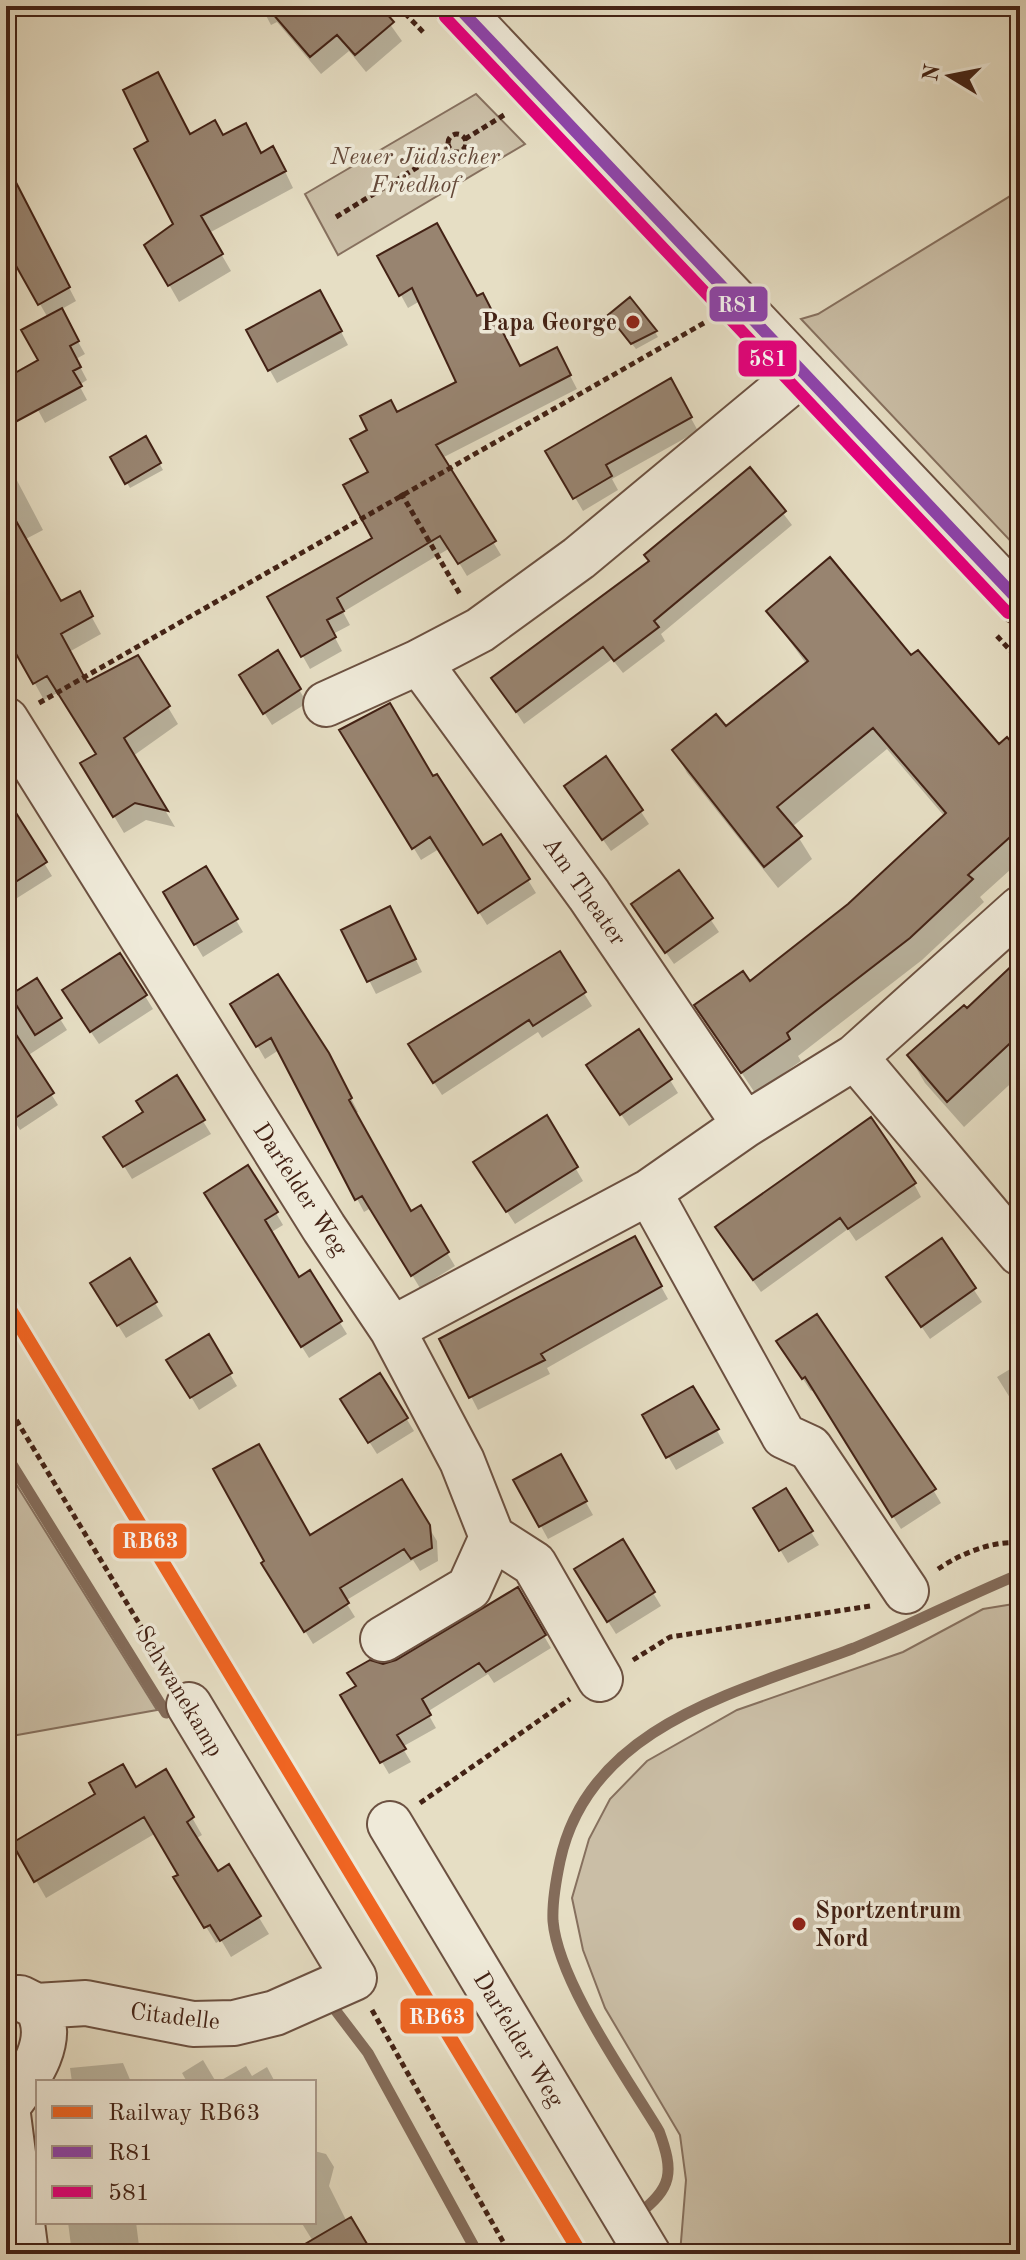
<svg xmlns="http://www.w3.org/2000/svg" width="1026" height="2260" font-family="'Old Standard TT',serif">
	<rect width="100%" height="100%" fill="#e6dec4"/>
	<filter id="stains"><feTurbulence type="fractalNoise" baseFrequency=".0025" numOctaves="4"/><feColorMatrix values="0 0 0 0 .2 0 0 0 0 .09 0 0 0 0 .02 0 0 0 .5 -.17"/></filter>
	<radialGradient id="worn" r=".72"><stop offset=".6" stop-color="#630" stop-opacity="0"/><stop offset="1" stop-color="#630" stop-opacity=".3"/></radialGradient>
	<path fill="#cabea6" stroke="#86705e" stroke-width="2" d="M476 94 525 144 338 255 305 194Z
		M1020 190V551L801 319 818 314Z
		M6 1468 157 1710 6 1737Z
		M1020 1603V2254H680L686 2180 680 2135 605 2008 583 1950 572 1898 589 1839 610 1799 647 1761 737 1710 903 1652 983 1609Z"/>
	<path fill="#0003" d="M261 6H377L402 41 366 72 349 51 321 74 277 22 271 25Z
		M190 136 223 137 282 165 293 188 209 233 231 271 179 302 147 246 176 224Z
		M6 186 21 195 76 301 60 310 85 354 76 359 87 380 79 385 87 400 45 423 18 373 40 361 48 318 17 264 6 270Z
		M380 257 476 298 520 368 563 362 577 389 442 458 501 555 467 576 450 548 343 612 350 625 333 634 342 651 310 669 270 598 374 539 370 473 397 415 458 383 420 301 408 308Z
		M327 305 348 345 277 383 248 331Z
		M614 321 655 332 658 337 636 349Z
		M670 380 698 431 612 479 618 490 583 511 548 452Z
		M146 439 163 470 130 488 112 458Z
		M6 449 16 468 12 471 43 530 24 540 61 604 79 594 101 634 69 652 87 685 138 657 178 724 133 756 175 827 146 820 124 833 83 764 98 755 59 692 44 700 6 631Z
		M749 469 792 525 661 634 665 641 623 673 612 659 524 724 494 679 650 562Z
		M768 611 911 658 999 747 1020 755V861L980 897 984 902 922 960 798 1056 801 1061 755 1093 697 1006 750 984 849 906 945 817 887 749 792 827 812 859 778 888 687 773 675 751 726 729 807 665Z
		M277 653 307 703 272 725 249 689Z
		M342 731 433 779 483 848 501 836 536 893 487 925 439 849 421 860Z
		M606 759 649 824 611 851 574 799Z
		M6 801 52 876 6 905Z
		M206 869 243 932 203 957 165 893Z
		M679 873 719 932 674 964 641 917Z
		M397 922 422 972 376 994 344 931Z
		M559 954 592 1006 542 1038 538 1032 442 1095 418 1058Z
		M1020 962V1075L964 1127 925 1083 909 1056Z
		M36 981 67 1030 27 1056 58 1105 20 1130 6 1108V999Z
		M145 996 153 1009 99 1044 72 1004Z
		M233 1004 336 1069 358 1112 354 1114 410 1214 420 1208 455 1266 420 1288 371 1208 364 1212 279 1050 265 1059Z
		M176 1078 211 1134 132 1179 114 1150Z
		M596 1078 670 1080 678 1093 629 1126Z
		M546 1118 583 1181 515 1224 483 1175Z
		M1020 1141V1165L1010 1149Z
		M914 1184 921 1197 856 1241 848 1229 761 1292 725 1241Z
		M213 1206 276 1213 283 1225 270 1233 298 1280 309 1273 347 1334 309 1358Z
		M634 1238 668 1299 547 1368 550 1374 478 1410 442 1340Z
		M941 1241 982 1302 930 1339 896 1290Z
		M129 1261 163 1316 126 1338 92 1283Z
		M208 1337 237 1386 199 1410 169 1360Z
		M787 1355 911 1453 941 1503 901 1529 814 1389 811 1391Z
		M1020 1363V1414L997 1377Z
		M380 1376 414 1431 377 1454 350 1412Z
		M693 1388 724 1443 676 1470 645 1416Z
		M560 1456 593 1515 548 1539 516 1481Z
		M401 1482 437 1541 438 1561 420 1571 413 1560 345 1601 355 1617 313 1644 264 1564Z
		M786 1491 819 1545 788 1563 756 1509Z
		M622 1542 661 1606 616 1634 576 1570Z
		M517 1590 551 1648 494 1683 488 1674 427 1712 436 1728 402 1747 411 1762 389 1774 343 1696 382 1666 397 1662Z
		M166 1772 202 1835 195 1839 217 1873 228 1867 269 1934 231 1957 221 1940 216 1943 176 1878 180 1875 156 1833 46 1898 15 1844 136 1790Z
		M203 2060 216 2082H187L182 2073Z
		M123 2063 131 2082H72L70 2068Z
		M246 2066 252 2076 267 2067 275 2082H218Z
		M314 2151 326 2154 334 2167 329 2186 347 2222 371 2254H321L301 2222H314Z
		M68 2222H136L140 2254H72Z"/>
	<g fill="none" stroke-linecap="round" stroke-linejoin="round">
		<path stroke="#846c5a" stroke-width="11" d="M6 1455 166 1713
			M336 2011 368 2053 478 2254
			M637 2215C673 2188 674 2172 659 2131 627 2078 558 1981 553 1921 552 1901 556 1880 560 1861 589 1724 742 1691 854 1648 910 1625 964 1597 1020 1574"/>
	</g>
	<path fill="#988470" stroke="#432215" stroke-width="2" d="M266 6H380L394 22 355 55 337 35 310 57Z
		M158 72 190 134 215 120 223 135 246 123 261 153 273 146 286 171 201 216 223 254 168 286 144 245 173 224 134 149 148 141 123 90Z
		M6 163 70 287 38 305 6 248Z
		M437 223 477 296 483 293 520 366 557 347 571 375 436 445 496 541 458 564 440 536 337 598 344 611 327 620 336 637 301 657 267 597 372 538 343 485 368 472 350 439 367 430 360 416 391 400 397 412 456 382 412 288 399 296 377 256Z
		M320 290 342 331 268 371 246 330Z
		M630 297 657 331 631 344 608 315Z
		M62 308 79 341 70 346 81 367 73 371 82 386 6 427V378L38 360 21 330Z
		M671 378 692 417 606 465 612 476 573 499 545 451Z
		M146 436 161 463 125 484 110 457Z
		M750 467 786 511 654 621 659 627 614 661 603 647 516 712 491 678 649 561 644 555Z
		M6 503 61 601 80 591 93 616 61 634 87 682 138 655 170 706 124 738 168 811 135 803 113 817 80 763 96 754 47 676 33 684 6 636Z
		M830 557 911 655 918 650 999 744 1007 737 1020 752V828L968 875 973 879 910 938 787 1033 790 1039 741 1073 694 1005 743 971 750 981 848 904 946 813 873 728 777 807 802 836 764 867 672 750 716 714 726 726 808 661 766 611Z
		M278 650 301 689 263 714 239 675Z
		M390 703 433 776 437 774 483 845 501 834 530 879 478 913 430 837 412 849 339 730Z
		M606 756 643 810 602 840 564 786Z
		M6 797 47 862 6 888Z
		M206 866 238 919 194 945 163 892Z
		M679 870 713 918 665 953 631 904Z
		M390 906 416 959 367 982 341 930Z
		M560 951 586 992 533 1026 529 1020 433 1083 408 1044Z
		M120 953 147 995 90 1032 62 990Z
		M1020 958V1034L947 1102 907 1055 964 1005 967 1008Z
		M278 974 329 1053 352 1098 349 1100 411 1211 421 1205 449 1252 411 1276 362 1196 355 1200 271 1038 256 1047 230 1004Z
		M37 978 62 1018 35 1035 10 995Z
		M6 1019 54 1093 6 1124Z
		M639 1029 672 1079 620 1115 586 1065Z
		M177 1075 205 1120 123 1167 103 1137 143 1112 136 1101Z
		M547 1115 578 1167 506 1212 473 1162Z
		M871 1117 916 1183 848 1229 840 1218 753 1280 715 1227Z
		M248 1165 278 1212 265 1220 299 1277 310 1270 342 1321 301 1347 204 1193Z
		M635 1236 662 1286 541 1354 545 1360 469 1398 439 1339Z
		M942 1238 976 1288 921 1327 886 1277Z
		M130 1258 157 1302 117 1326 90 1283Z
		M817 1314 936 1489 892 1517 805 1377 802 1379 776 1341Z
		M209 1334 232 1373 190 1398 166 1360Z
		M380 1373 408 1418 368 1443 340 1399Z
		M693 1386 719 1429 666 1458 642 1415Z
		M259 1444 310 1535 402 1479 430 1525 432 1548 411 1559 404 1549 340 1588 349 1603 304 1632 261 1563 264 1561 213 1469Z
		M561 1454 587 1501 539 1527 513 1480Z
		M786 1488 813 1531 779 1551 753 1508Z
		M623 1539 655 1592 607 1622 574 1569Z
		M518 1587 546 1635 486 1672 479 1663 422 1699 431 1715 397 1735 406 1749 380 1763 340 1695 356 1686 347 1673 370 1660 383 1664 396 1660Z
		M123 1764 136 1787 166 1769 194 1817 187 1822 218 1871 229 1864 261 1916 220 1941 210 1925 204 1928 173 1877 178 1875 144 1817 34 1882 12 1843 95 1794 89 1783Z
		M351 2217 373 2254H288Z"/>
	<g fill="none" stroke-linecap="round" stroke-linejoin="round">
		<defs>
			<path id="minor" d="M457 6 1020 602
				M326 704 419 662
				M6 720 324 1228 392 1329 462 1461 492 1537 469 1588 383 1639
				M855 1057 1020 1253
				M745 1125 589 895 419 662 480 630 579 558 803 372
				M649 1192 784 1436 810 1448 906 1591
				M392 1329 649 1192 745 1125 855 1057 1020 909
				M492 1537 534 1564 600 1679
				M390 1824 648 2254
				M6 1998H20L36 2006 86 2003 193 2024 234 2023 275 2013 354 1978 189 1705
				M6 2099 26 2254
				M9 2104C30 2077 58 2038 36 2006"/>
		</defs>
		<use href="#minor" stroke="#6c5141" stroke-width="48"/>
		<path stroke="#432215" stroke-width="5" stroke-dasharray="6 4" stroke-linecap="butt" d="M398 6 425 34
			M448 143a9 9 0 1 1 18 0a9 9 0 1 1-18 0Z
			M465 139 504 115
			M336 217 449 148
			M401 493 461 596
			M997 636 1020 661
			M39 703 704 323
			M6 1403 169 1673
			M938 1569C960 1554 993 1540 1020 1543
			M633 1660 670 1637 870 1606
			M420 1803 570 1699
			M372 2010 510 2254"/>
		<use href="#minor" stroke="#efead9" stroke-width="44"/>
		<defs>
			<path id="bus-1" d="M457 6 1020 602"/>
			<path id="bus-2" d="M445 17 1008 613"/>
		</defs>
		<use href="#bus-1" stroke="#efead9" stroke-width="18"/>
		<use href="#bus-2" stroke="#efead9" stroke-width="18"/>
		<use href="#bus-1" stroke="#8e44ad" stroke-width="12"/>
		<use href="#bus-2" stroke="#e5007d" stroke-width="12"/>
		<defs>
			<path id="rail-1" d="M6 1303 581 2254"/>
		</defs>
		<use href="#rail-1" stroke="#efead9" stroke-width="20"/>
		<use href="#rail-1" stroke="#f26522" stroke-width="14"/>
	</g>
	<g fill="#8f2418" stroke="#efead9" stroke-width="3">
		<circle cx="633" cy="322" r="8"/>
		<circle cx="799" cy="1924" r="8"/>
	</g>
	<g text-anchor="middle" stroke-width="7" stroke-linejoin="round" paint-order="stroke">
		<g font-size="24" font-style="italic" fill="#654939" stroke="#efead9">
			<text x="415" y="164">Neuer Jüdischer<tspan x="415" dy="28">Friedhof</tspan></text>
		</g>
		<g font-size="24" font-weight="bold" fill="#432215" stroke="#efead9" text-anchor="end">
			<text x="617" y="330">Papa George</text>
			<text x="815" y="1918" text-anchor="start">Sportzentrum<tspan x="815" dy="28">Nord</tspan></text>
		</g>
		<g font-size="24" fill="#432215" stroke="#efead9">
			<text transform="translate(585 891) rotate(55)" y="8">Am Theater</text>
			<text transform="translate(301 1189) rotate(57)" y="8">Darfelder Weg</text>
			<text transform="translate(180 1691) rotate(59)" y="8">Schwanekamp</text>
			<text transform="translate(175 2016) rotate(7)" y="8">Citadelle</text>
			<text transform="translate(519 2039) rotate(59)" y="8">Darfelder Weg</text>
		</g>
	</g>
	<g stroke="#efead9" stroke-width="3">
		<rect x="708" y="285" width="61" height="38" rx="8" fill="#8e44ad"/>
		<rect x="737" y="339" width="61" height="39" rx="8" fill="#e5007d"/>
		<rect x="112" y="1522" width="76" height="38" rx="8" fill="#f26522"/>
		<rect x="399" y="1997" width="76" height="38" rx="8" fill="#f26522"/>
	</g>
	<g font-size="22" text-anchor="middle" font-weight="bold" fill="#fff">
		<text x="738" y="312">R81</text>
		<text x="768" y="366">581</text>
		<text x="150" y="1548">RB63</text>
		<text x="437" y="2024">RB63</text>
	</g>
	<rect width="1026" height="2260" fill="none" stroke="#e6dec4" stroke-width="32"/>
	<rect x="8" y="8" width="1010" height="2244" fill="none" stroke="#432215" stroke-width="4"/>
	<rect x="16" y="16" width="994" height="2228" fill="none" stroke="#432215" stroke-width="2"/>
	<rect x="36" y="2080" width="280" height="144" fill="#efead9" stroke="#aa9a8b" stroke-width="2"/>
	<rect x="52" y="2106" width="40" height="12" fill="#f26522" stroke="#aa9a8b" stroke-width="2"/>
	<text x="108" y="2120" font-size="24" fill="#432215">Railway RB63</text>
	<rect x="52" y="2146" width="40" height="12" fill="#8e44ad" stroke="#aa9a8b" stroke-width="2"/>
	<text x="108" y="2160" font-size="24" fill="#432215">R81</text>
	<rect x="52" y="2186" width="40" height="12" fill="#e5007d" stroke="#aa9a8b" stroke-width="2"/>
	<text x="108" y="2200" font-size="24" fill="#432215">581</text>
	<g transform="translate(950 76) rotate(280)" stroke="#efead9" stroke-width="6" paint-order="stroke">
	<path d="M0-6L14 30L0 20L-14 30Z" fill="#432215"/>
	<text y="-12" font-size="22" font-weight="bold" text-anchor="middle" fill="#432215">N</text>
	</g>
	<rect width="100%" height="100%" filter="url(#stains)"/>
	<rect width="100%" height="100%" fill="url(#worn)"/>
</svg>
